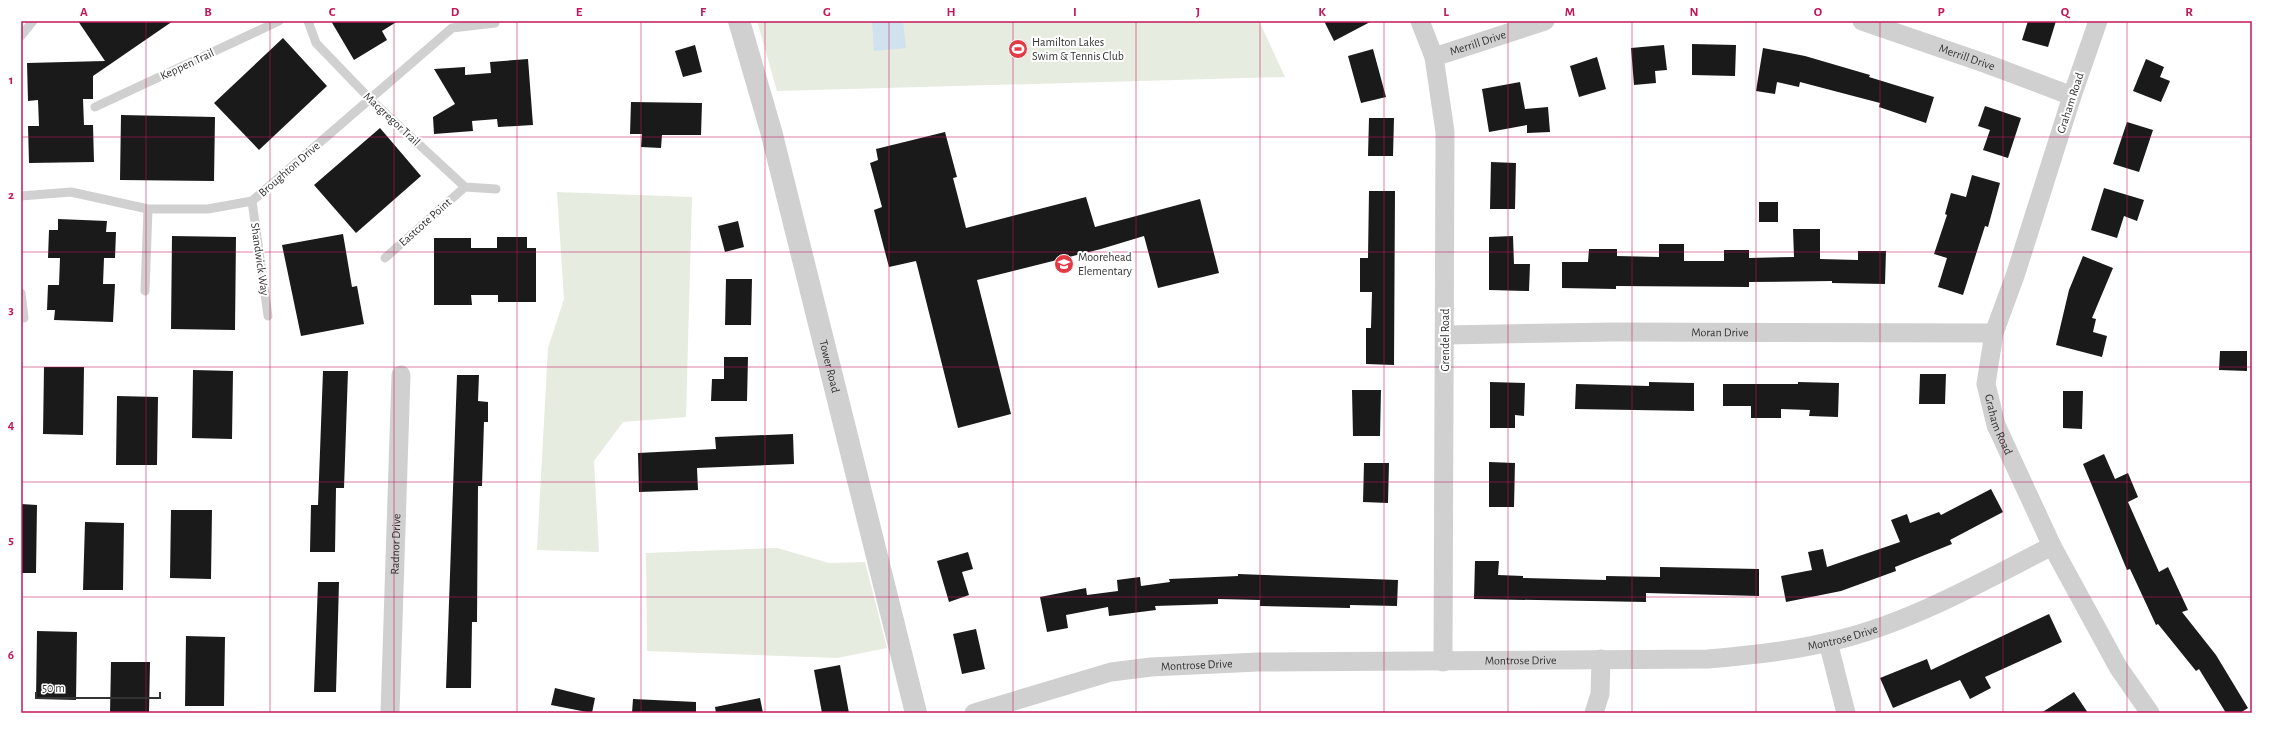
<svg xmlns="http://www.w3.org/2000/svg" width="2273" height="734" font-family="'Alegreya Sans',sans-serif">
	<rect width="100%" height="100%" fill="#fff"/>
	<path fill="#e6ecdf" d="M757 21H1259L1285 77 777 91Z
		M557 192 692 197 686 417 623 422 594 461 599 552 537 550 548 348 564 299Z
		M777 548 829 563 865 562 887 648 837 658 647 651 646 553Z"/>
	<path fill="#cfe2ee" d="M872 21H903L906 48 874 51Z"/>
	<path fill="#1a1a1a" d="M78 21H173L93 76V99H83L84 125H93L94 162 29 163 28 126H39L38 100 28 101 27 63 105 61Z
		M331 21H398L382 31 387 40 354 60Z
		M1324 21H1372L1334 41Z
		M2028 21H2056L2048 47 2022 40Z
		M283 38 327 86 259 150 214 103Z
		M1692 44 1736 45 1735 76 1692 75Z
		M695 45 702 72 683 77 675 51Z
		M1664 45 1667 70 1655 71 1656 83 1634 85 1631 48Z
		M1763 48 1805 56 1870 75 1869 77 1934 97 1926 123 1879 107 1880 103 1800 82 1799 87 1777 82 1775 94 1756 91Z
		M1373 49 1386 97 1361 103 1348 56Z
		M1597 57 1606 89 1579 97 1570 66Z
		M528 59 533 125 498 127 497 119 472 121 473 131 434 134 433 117 455 104 434 69 465 67V75L491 73 490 62Z
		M2146 59 2164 67 2160 77 2170 81 2161 102 2133 91Z
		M1520 82 1525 109 1548 107 1550 132 1527 133V125L1489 132 1482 89Z
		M631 102 702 103 701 135H662L661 148 641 147 642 134H630Z
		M1985 106 2021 118 2008 158 1983 150 1990 130 1978 126Z
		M121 115 215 117 214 181 120 180Z
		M1369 118H1394L1393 156H1368Z
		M2127 122 2153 130 2139 172 2113 164Z
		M380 128 421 176 356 233 314 185Z
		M945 132 957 177 953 178 966 228 1086 197 1095 227 1200 199 1219 273 1158 288 1144 236 1101 249 977 280 1011 414 958 428 916 261 889 267 874 210 882 207 870 163 878 160 876 149Z
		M1491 162 1516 163 1515 209H1490Z
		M1972 175 2000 183 1988 227 1985 226 1963 295 1938 287 1947 258 1934 254 1947 215 1945 214 1951 193 1966 197Z
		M2104 188 2144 200 2137 221 2124 216 2117 238 2091 230Z
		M1369 191H1395L1394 365 1366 364V328H1371L1372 292H1360V258H1368Z
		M1759 202H1778V222H1759Z
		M58 219 107 221 106 232H116L115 258H104L103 284H115L113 322 54 320 55 310H47L48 285H59L60 258H48L49 230H58Z
		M738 221 744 247 725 252 718 226Z
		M1793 229H1820V259L1858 260V251H1886L1885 284 1832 283V281L1749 282V287L1616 286V289L1562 288V262H1588L1589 249H1617V256L1659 257V244H1684V261H1724V250H1749V258L1794 257Z
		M343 234 352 287 357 286 364 324 301 336 282 245Z
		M172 236 236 237 235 330 171 329Z
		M1513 236 1514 264H1530L1529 291 1489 290V237Z
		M497 237H527V248H536V302H498V295H471L472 305H434V238H471V248H497Z
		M2083 256 2113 268 2092 318 2096 319 2093 332 2107 336 2102 357 2056 345 2069 290Z
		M726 279H752L751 325H725Z
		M2220 351H2247V371L2219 370Z
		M724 357H748L747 401H711L712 379H724Z
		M44 367H84L83 435 43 434Z
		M193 370 233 371 232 439 192 438Z
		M323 371H348L344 488H336L335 552H310L311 505H318Z
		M1920 374H1946L1945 404H1919Z
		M457 375H479L478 401 488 402V422H484L482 486H478L477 622H472L471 688H446Z
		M1490 382 1525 383 1524 416 1515 415V428H1490Z
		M1649 382 1694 383V411L1575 409 1576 384 1649 386Z
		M1798 382 1839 383 1838 417 1809 416 1810 410 1781 409V418H1751V406H1723V384H1798Z
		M1352 390H1381L1380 436H1353Z
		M2063 391H2083L2082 429 2063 428Z
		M117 396 158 397 157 465H116Z
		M793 434 794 464 697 468 698 490 639 492 638 453 716 449 715 437Z
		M2104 454 2115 479 2128 473 2138 497 2128 502 2159 572 2168 567 2188 610 2182 612 2216 655 2248 708 2240 713H2226L2199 669 2196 671 2158 624 2156 625 2130 569 2127 570 2083 464Z
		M1489 462 1515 463 1514 507H1489Z
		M1364 463H1389L1388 503 1363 502Z
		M1991 489 2003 512 1950 540 1952 544 1895 567 1896 571 1841 591 1786 602 1781 576 1812 570 1808 552 1823 549 1827 567 1900 542 1891 520 1907 514 1910 523 1939 512 1941 515Z
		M21 504 37 505 36 573H21Z
		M171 510H212L211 579 170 578Z
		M85 522 124 523 123 590H83Z
		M968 552 973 569 962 572 969 595 949 602 937 561Z
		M1475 561H1499L1498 575 1523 576V578L1606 580V576L1660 577V567L1759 569V596L1646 593V602L1474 599Z
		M1238 574 1398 580 1397 606 1350 605V608L1260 606V600L1218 599V604L1155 606 1156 610 1109 616 1108 607 1066 615 1068 628 1047 632 1040 597 1086 588 1087 595 1118 591 1117 580 1140 577 1141 586 1170 582 1169 579 1238 576Z
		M318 582H339L336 692H314Z
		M2049 614 2062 642 1985 677 1991 688 1970 699 1960 680 1893 708 1880 678 1927 659 1931 670Z
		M976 629 985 669 962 674 953 634Z
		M37 631 77 632 76 700 36 699Z
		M186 636 225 637 224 706H185Z
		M111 662H150L149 713H110Z
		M840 665 849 713H822L814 670Z
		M555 688 595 698 592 713 551 705Z
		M2074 692 2088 713H2041Z
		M760 698 763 713H716L715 707Z
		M633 699 696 702V713H632Z"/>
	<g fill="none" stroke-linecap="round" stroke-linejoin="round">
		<path stroke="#d0d0d0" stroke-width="9" d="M308 21 316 43 370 99 465 187 496 189
			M21 36 33 21
			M95 107 279 21
			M21 196 71 192 148 209H208L252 201 452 28 495 23
			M252 201 268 316
			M385 258 465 187
			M145 291 148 209
			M21 293 24 318"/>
		<g stroke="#d0d0d0" stroke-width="19">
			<path d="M1420 21 1434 57 1445 132 1443 662"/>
			<path id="s1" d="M1862 21 1987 64 2072 96"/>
			<path id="s2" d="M2098 21 2072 96 2016 273 1994 333 1986 384 1996 425 2052 546 2118 667 2150 713"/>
			<path id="s3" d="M1434 57 1545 21"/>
			<path id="s4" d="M1446 335 1614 332 1994 333"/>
			<path d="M1828 642 1846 713"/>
			<path id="s5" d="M390 713 401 375"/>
			<path id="s6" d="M974 713 1111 672 1151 667 1258 662 1708 659C1754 655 1800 650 1845 638 1917 619 1987 579 2052 546"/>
			<path d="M1594 713 1600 694 1601 659"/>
		</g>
		<path stroke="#d0d0d0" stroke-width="22" id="s7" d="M739 21 771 131 916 713"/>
	</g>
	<path fill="none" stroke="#c2185b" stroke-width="1" stroke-opacity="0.55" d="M146 21V713M270 21V713M394 21V713M517 21V713M641 21V713M765 21V713M889 21V713M1013 21V713M1136 21V713M1260 21V713M1384 21V713M1508 21V713M1632 21V713M1756 21V713M1880 21V713M2003 21V713M2127 21V713M21 137H2252M21 252H2252M21 367H2252M21 482H2252M21 597H2252"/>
	<defs>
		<symbol id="stadium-disc" viewBox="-11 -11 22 22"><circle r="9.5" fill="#e63946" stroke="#fff"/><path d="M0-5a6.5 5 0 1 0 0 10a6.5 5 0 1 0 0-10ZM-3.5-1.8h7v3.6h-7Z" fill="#fff"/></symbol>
		<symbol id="school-disc" viewBox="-11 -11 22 22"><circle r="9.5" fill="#e63946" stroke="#fff"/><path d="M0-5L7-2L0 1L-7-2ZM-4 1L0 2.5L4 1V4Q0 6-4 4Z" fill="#fff"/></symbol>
	</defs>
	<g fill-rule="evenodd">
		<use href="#stadium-disc" x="1007" y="38" width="22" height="22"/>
		<use href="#school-disc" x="1053" y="253" width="22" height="22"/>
	</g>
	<g text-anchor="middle" stroke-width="4" stroke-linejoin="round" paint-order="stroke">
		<g font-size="12" fill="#333" stroke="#fff" text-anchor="start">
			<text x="1032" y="46">Hamilton Lakes<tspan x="1032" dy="14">Swim &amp; Tennis Club</tspan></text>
			<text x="1078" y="261">Moorehead<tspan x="1078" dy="14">Elementary</tspan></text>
		</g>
		<g font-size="12" fill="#333" stroke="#fff">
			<text dy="4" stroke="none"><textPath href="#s3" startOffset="46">Merrill Drive</textPath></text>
			<text dy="4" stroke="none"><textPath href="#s1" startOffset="111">Merrill Drive</textPath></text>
			<text transform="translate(187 64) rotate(-25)" y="4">Keppen Trail</text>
			<text transform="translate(2070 103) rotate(-72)" y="4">Graham Road</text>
			<text transform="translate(392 119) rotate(43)" y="4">Macgregor Trail</text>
			<text transform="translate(289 169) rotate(-41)" y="4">Broughton Drive</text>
			<text transform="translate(425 222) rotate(-42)" y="4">Eastcote Point</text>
			<text transform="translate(260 259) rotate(82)" y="4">Shandwick Way</text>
			<text dy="4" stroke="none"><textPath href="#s4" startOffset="274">Moran Drive</textPath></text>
			<text transform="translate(1445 340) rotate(-90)" y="4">Grendel Road</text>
			<text dy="4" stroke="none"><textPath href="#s7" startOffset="357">Tower Road</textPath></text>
			<text dy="4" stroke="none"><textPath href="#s2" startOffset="423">Graham Road</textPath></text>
			<text dy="4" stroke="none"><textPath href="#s5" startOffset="169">Radnor Drive</textPath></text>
			<text dy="4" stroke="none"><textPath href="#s6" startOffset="877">Montrose Drive</textPath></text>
			<text dy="4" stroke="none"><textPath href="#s6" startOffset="553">Montrose Drive</textPath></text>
			<text dy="4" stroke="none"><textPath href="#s6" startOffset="229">Montrose Drive</textPath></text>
		</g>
	</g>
	<rect width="2273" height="734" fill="none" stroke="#ffffff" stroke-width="44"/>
	<path d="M36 692v6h124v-6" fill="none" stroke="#333333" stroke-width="2"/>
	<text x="42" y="692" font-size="12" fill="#333333" stroke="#ffffff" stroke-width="3" paint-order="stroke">50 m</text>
	<rect x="22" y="22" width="2229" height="690" fill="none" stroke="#c2185b" stroke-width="1.5"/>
	<g font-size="13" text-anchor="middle" font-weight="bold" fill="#c2185b">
		<text x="84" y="16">A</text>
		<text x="208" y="16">B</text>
		<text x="332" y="16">C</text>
		<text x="455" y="16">D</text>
		<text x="579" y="16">E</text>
		<text x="703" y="16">F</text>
		<text x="827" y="16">G</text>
		<text x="951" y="16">H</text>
		<text x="1075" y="16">I</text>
		<text x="1198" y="16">J</text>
		<text x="1322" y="16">K</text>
		<text x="1446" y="16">L</text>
		<text x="1570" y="16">M</text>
		<text x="1694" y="16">N</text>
		<text x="1818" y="16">O</text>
		<text x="1941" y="16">P</text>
		<text x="2065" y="16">Q</text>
		<text x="2189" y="16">R</text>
		<text x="11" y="84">1</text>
		<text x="11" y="199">2</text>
		<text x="11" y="314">3</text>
		<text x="11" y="429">4</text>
		<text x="11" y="544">5</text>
		<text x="11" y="659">6</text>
	</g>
</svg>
